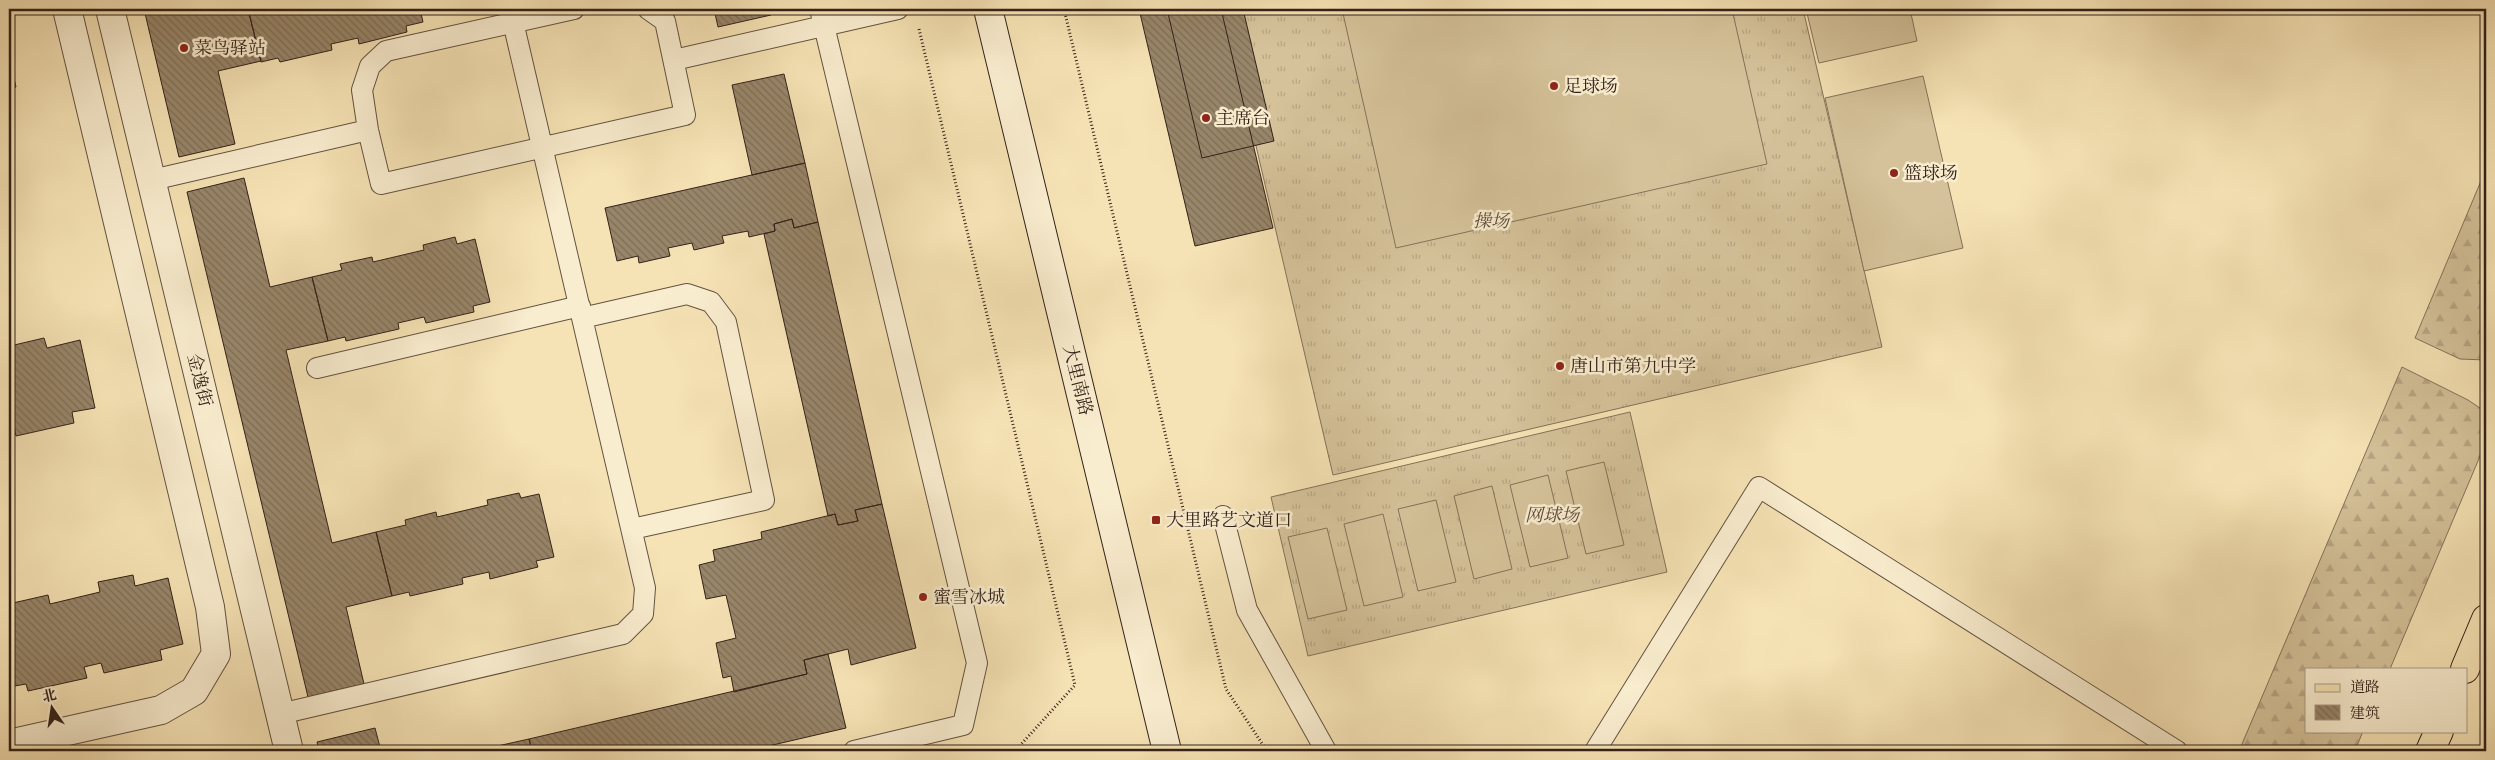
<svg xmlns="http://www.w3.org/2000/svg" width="2495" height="760" font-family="'EB Garamond','Noto Serif SC',serif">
	<defs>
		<pattern id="grass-tufts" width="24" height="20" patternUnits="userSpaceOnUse" patternTransform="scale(1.25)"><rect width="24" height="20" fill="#d5c29a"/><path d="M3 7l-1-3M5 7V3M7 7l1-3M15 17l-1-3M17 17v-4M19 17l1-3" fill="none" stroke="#b7a684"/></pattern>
		<pattern id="forest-firs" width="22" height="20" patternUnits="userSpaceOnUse" patternTransform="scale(1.25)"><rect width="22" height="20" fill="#d5c29a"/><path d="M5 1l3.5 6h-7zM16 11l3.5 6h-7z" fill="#b7a684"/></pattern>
		<pattern id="building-back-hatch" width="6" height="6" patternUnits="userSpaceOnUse" patternTransform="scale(1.25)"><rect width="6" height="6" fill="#98866a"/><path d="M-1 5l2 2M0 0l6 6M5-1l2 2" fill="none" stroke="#7d6d56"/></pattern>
	</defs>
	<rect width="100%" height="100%" fill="#f6e3b5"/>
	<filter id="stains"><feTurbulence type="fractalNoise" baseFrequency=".004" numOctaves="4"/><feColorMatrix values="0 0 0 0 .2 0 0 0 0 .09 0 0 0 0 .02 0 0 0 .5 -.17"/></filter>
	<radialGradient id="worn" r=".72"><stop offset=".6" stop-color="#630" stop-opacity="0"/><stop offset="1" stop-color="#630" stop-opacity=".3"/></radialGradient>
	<path fill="url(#grass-tufts)" stroke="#84725a" d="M1224 9H1803L1882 347 1333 475Z
		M1630 412 1667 572 1308 656 1271 497Z"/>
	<path fill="url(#forest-firs)" stroke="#84725a" d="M2486 169V360L2460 359 2415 338Z
		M2402 367 2468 400 2486 412V442L2390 669H2306V731H2363L2355 751H2239Z"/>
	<path fill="#d5c29a" stroke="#84725a" d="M1342 9H1732L1767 164 1396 248Z
		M1806 9H1910L1917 41 1819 63Z
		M1923 76 1963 248 1864 271 1825 98Z
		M1604 462 1624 545 1586 554 1566 471Z
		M1548 475 1568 558 1530 567 1510 485Z
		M1492 486 1512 569 1474 579 1454 496Z
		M1436 500 1456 582 1418 591 1398 509Z
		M1383 514 1403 597 1364 606 1344 524Z
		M1327 528 1347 610 1308 619 1288 537Z"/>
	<path fill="url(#building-back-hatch)" stroke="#332119" d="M144 9H248L261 61 218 71 235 144 179 157Z
		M248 9H420L423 22 406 26 407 32 359 44 358 38 331 44 332 50 280 62 278 58 261 62Z
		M714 9H770L771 15 718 27Z
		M1139 9H1221L1273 228 1195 246Z
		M1167 9H1243L1274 141 1202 158Z
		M9 56 16 87 9 88Z
		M784 74 805 163 752 175 732 85Z
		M805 163 818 222 794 228 792 219 774 224 775 231 749 237 748 231 722 236 724 243 694 250 692 243 668 248 670 256 639 263 638 256 617 261 605 208Z
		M244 178 270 287 312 277 328 341 286 350 332 543 376 532 392 596 346 607 364 684 308 697 187 192Z
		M792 219 794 228 818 222 882 504 855 510 858 521 838 525 835 514 828 516 764 234 775 231 774 224Z
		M455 237 457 244 475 239 490 302 473 306 474 312 426 323 424 317 398 323 399 329 346 341 345 337 328 341 312 277 342 270 340 264 372 257 373 262 424 250 423 245Z
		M44 338 47 348 80 340 95 408 72 412 74 423 16 436 14 426 9 427V356L12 355 10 346Z
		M519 493 521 498 539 494 554 557 536 561 538 567 490 579 489 572 462 578 463 584 410 596 409 592 392 596 376 532 406 525 405 520 436 512 437 517 488 505 487 500Z
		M882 504 916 648 851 665 848 649 804 660 807 674 734 692 731 676 723 678 716 643 736 638 726 595 706 599 699 565 715 561 713 550 762 539 761 532 835 514 838 525 858 521 855 510Z
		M133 575 135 586 168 578 183 644 160 650 162 660 104 673 101 663 84 667 87 678 28 691 26 684 9 687V614L15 612 13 603 48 595 50 604 100 592 98 582Z
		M828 654 846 728 747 751H532L529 739 807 674 804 660Z
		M375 728 381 751H319L317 742Z
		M529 739 532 751H475Z"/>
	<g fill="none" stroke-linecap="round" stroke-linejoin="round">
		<defs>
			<path id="service" d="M574 9 386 51 370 66 362 90 368 130 381 184 685 115 665 21 648 9
				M820 9 977 663 963 725 854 751
				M674 60 898 9
				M152 180 368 130
				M582 318 687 294 711 302 726 322 764 500 632 529
				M317 368 580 306
				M1223 516 1247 610 1326 751
				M280 714 623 634 643 614 645 588 510 9
				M1595 751 1759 487 2177 751"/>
			<path id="minor" d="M110 9 289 751
				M9 744 161 710 194 691 216 654 210 607 67 9"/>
			<path id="secondary" d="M988 9 1167 751"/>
			<path id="primary" d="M2465 669 2486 619
				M2430 751 2439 731"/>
		</defs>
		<use href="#service" stroke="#645240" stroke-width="22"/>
		<use href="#minor" stroke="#645240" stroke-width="30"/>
		<use href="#secondary" stroke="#332119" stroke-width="30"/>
		<use href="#primary" stroke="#332119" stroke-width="30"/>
		<path stroke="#332119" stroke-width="3" stroke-dasharray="1 2.5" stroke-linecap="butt" d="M1064 9 1226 689 1267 751
			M919 29 1075 685 1015 751"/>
		<use href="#service" stroke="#f9edcf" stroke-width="20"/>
		<use href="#minor" stroke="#f9edcf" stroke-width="28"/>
		<use href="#secondary" stroke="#f9edcf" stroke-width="28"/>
		<use href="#primary" stroke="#f6e3b5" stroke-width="28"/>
	</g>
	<g fill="#8f2418" stroke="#f9edcf" stroke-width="2">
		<circle cx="184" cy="48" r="5"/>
		<circle cx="1554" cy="86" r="5"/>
		<circle cx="1206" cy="118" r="5"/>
		<circle cx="1894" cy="173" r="5"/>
		<circle cx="1560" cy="366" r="5"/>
		<rect x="1151" y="515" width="10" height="10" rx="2.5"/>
		<circle cx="923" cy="597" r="5"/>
	</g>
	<g text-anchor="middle" stroke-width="5" stroke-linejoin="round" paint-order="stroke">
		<g font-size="18" fill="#332119" stroke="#f9edcf" text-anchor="start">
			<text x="194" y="54">菜鸟驿站</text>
			<text x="1564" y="92">足球场</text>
			<text x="1216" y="124">主席台</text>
			<text x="1904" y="179">篮球场</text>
			<text x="1570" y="372">唐山市第九中学</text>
			<text x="1166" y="526">大里路艺文道口</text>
			<text x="933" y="603">蜜雪冰城</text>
		</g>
		<g font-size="18" font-style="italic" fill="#5c4939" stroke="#f9edcf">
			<text x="1491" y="227">操场</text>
			<text x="1552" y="521">网球场</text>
		</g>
		<g font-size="18" fill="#332119" stroke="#f9edcf">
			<text transform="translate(200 380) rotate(76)" y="6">金逸街</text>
			<text transform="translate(1078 380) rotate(76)" y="6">大里南路</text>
		</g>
	</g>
	<rect width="2495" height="760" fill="none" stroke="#f6e3b5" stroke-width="30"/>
	<rect x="10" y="10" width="2475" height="740" fill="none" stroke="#332119" stroke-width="2.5"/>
	<rect x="15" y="15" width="2465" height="730" fill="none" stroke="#332119"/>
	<rect x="2305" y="668" width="162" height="65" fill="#f9edcf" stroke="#aa9b86"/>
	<rect x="2315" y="684" width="25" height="8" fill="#f6e3b5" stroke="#aa9b86"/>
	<text x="2350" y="692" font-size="15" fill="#332119">道路</text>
	<rect x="2315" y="705" width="25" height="15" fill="url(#building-back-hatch)" stroke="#aa9b86"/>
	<text x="2350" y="718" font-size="15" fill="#332119">建筑</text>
	<g transform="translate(52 708) rotate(347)" stroke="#f9edcf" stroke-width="4" paint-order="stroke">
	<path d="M0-4L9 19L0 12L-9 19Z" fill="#332119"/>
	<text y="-8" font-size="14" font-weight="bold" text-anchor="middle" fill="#332119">北</text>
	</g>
	<rect width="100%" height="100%" filter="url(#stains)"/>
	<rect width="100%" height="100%" fill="url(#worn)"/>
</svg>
